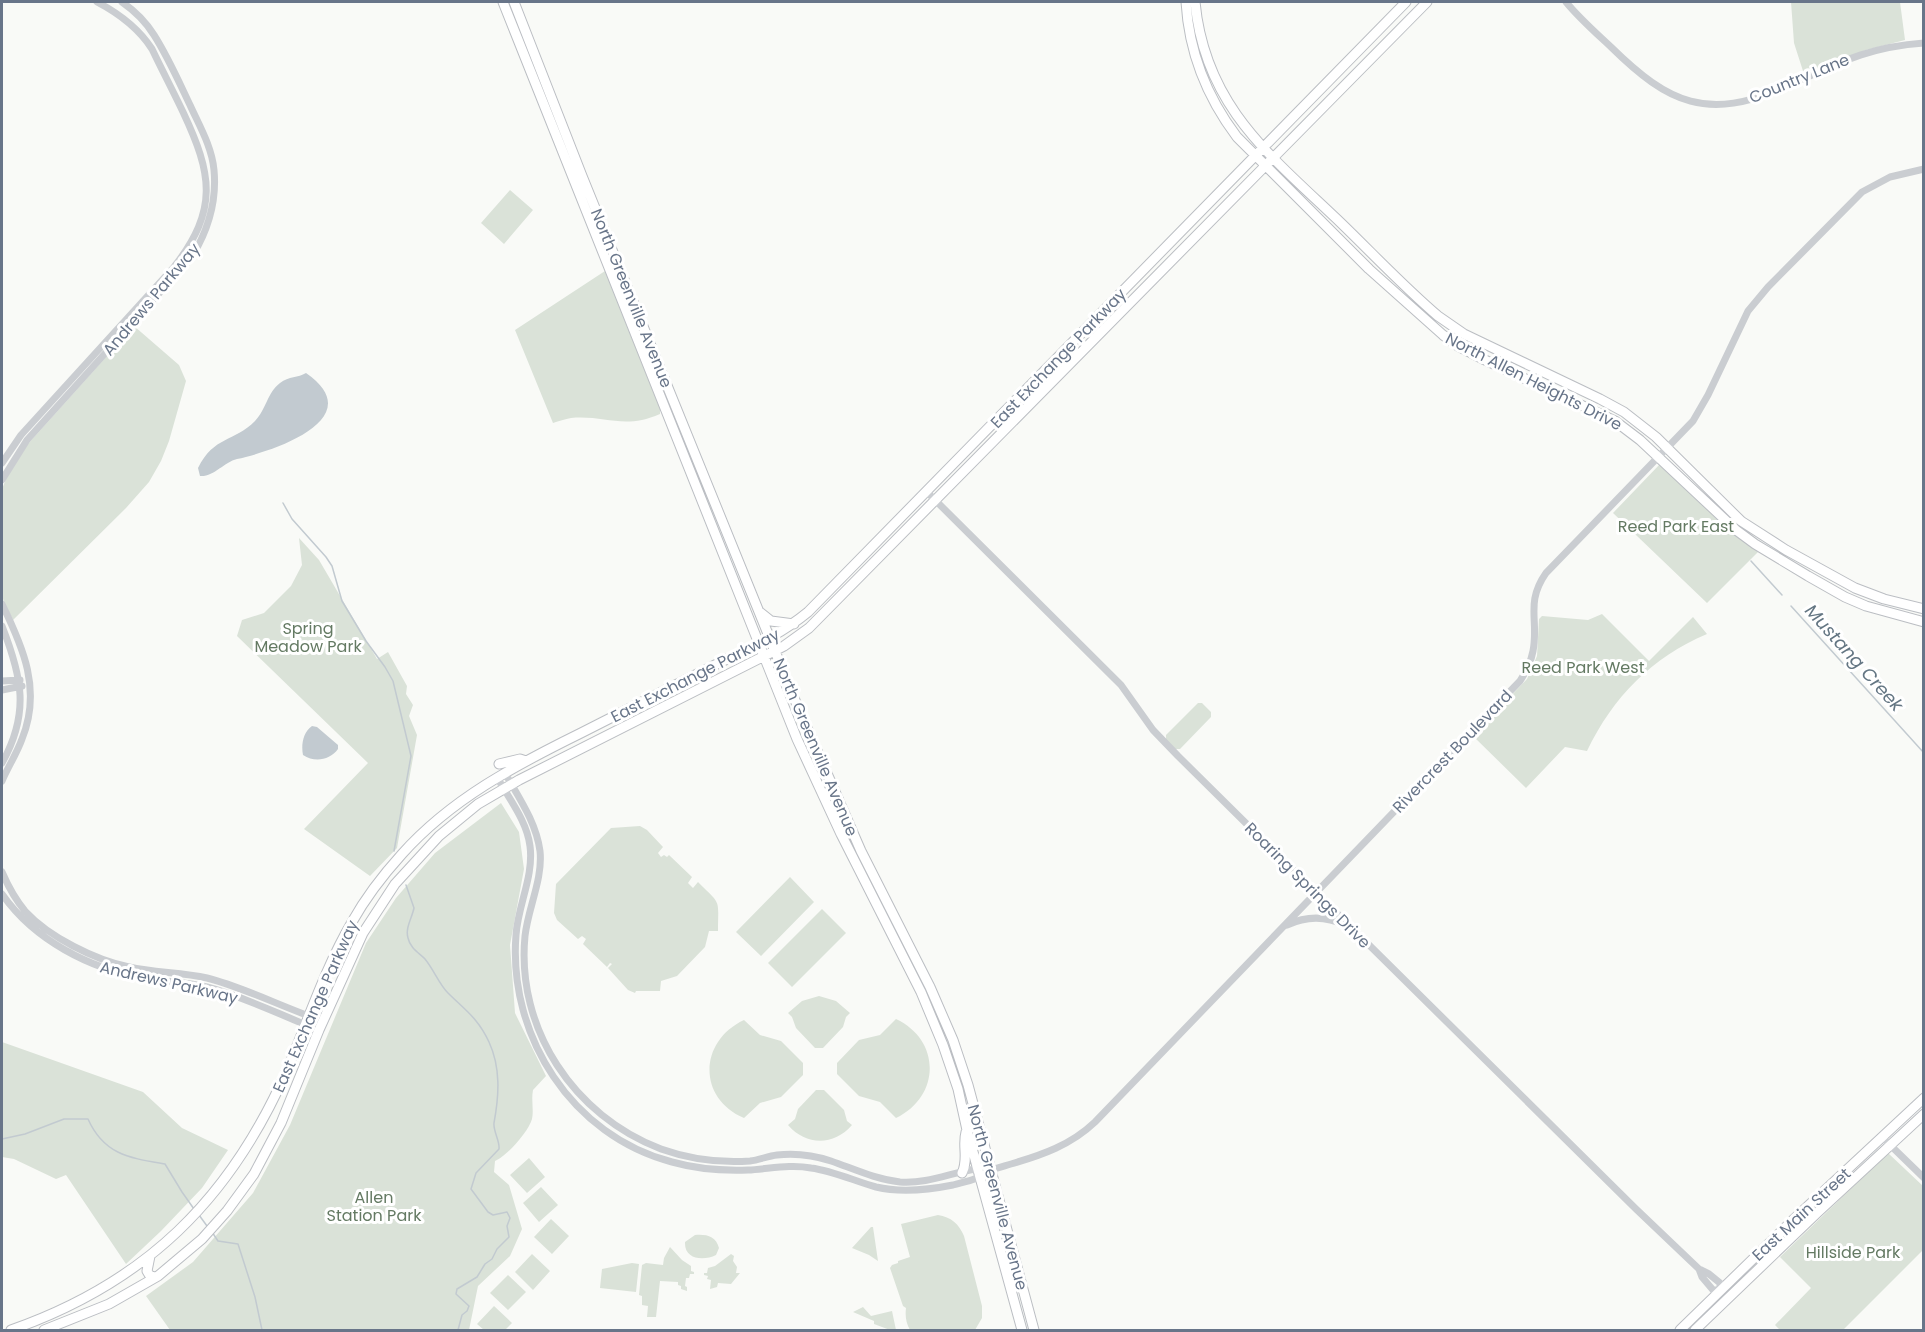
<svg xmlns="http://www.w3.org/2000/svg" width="1925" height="1332" font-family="Poppins,sans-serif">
	<rect width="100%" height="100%" fill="#f9faf7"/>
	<path fill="#dae2d8" d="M1791 2H1900L1905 40 1866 50 1807 72 1803 71 1794 43Z
		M510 190 533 210 504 244 481 223Z
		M605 271 660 409V414C624 430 605 415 571 418 565 419 559 421 553 423L515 330Z
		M134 326 179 365 186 381 169 441 161 461 149 482 126 508 13 620 2 597V489L6 479 27 445Z
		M1660 464 1724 526 1758 552 1707 603 1613 513Z
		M299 538 319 560 377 659 388 652 407 686 406 694 413 705 409 716 417 735 397 848 370 876 304 829 368 763 237 636 242 620 264 613 291 586 302 565Z
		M1602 614 1649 661 1693 617 1707 634C1652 657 1613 697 1587 751L1565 747 1526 788 1473 736 1527 679 1537 656 1539 619 1542 616 1588 620Z
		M1198 703H1202L1211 712V717L1180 749H1175L1166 740V735Z
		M501 803 519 832 524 869 510 945 515 1013 546 1076 533 1090C531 1100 534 1110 532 1119 529 1131 506 1157 495 1161L494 1172 509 1185 522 1229 510 1256 478 1286 469 1330H170L146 1296 193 1262 253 1193 290 1125 366 943 396 898 435 853Z
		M640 826 647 830 663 847 658 853 661 857 664 855 667 857 669 855 692 877 688 883 693 888 698 882C722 906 718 898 718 931H709L705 947 677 976 661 981 660 991H636L635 993 628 990 608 968 612 964 610 963 607 967 583 944 586 939 582 936 578 939 557 920 554 913 556 884 611 828Z
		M790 877 814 902 761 956 736 932Z
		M822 909 846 933 792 987 768 963Z
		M819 996 836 1001 850 1013 846 1017 843 1027 823 1048H815L796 1028 792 1017 788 1013 802 1001Z
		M896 1019C941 1040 941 1096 896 1118L880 1102 859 1096 837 1074V1063L859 1040 880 1035Z
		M744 1020 760 1035 781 1041 803 1063V1075L781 1097 760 1103 744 1118C697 1098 699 1041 744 1020Z
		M2 1042 143 1092 182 1128 228 1150 202 1188 161 1231 126 1264 66 1175 56 1179 14 1159 2 1157Z
		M816 1090H824L844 1110 847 1121 852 1125C834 1146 806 1146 788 1125L795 1119 798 1109Z
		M1888 1153 1923 1186V1250L1843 1330H1780L1775 1325 1811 1288 1780 1257Z
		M529 1158 545 1177 527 1193 510 1175Z
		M541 1187 558 1205 539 1222 523 1203Z
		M938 1215C951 1217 959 1224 964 1236L982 1306V1318L975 1330H910C906 1323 905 1316 906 1308L903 1306 890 1268 892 1265 898 1263V1261L910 1257 901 1224Z
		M551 1219 569 1236 552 1254 534 1237Z
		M871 1227H873L878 1261 869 1255 852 1248Z
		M695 1235C706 1234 716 1236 719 1248L716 1255C704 1261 684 1260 685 1242Z
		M670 1247 682 1260 691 1266V1271L694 1272V1274H690L689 1278H686L685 1286 687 1287V1291L681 1289V1286L678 1285V1282L660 1281 656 1317H647L648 1306 642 1305V1296L639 1295 642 1265 646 1263 663 1265 664 1258Z
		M532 1254 550 1271 533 1290 515 1272Z
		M731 1254 734 1256 733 1261 737 1267 736 1273H740L731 1284 718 1283 717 1287 710 1289 711 1280 707 1279 708 1276 704 1275V1273H707L708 1268 715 1266Z
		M632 1263 639 1264 636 1292 600 1288 602 1269Z
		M508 1275 526 1292 508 1310 490 1293Z
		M494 1306 512 1323 505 1330H484L477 1324Z
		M863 1307 871 1316 892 1311 896 1330H890L874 1324V1321L853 1312Z"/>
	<path fill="#c2cad0" d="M306 373C371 418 275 451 237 459 224 462 214 477 200 476L198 468C214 436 234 442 255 421 266 410 267 393 280 383 289 376 298 378 306 373Z
		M312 726 317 727 338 745V749C330 760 315 763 303 755 301 745 303 732 312 726Z"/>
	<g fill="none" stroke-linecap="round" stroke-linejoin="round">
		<path stroke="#c2cad0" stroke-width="1.5" d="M283 503 292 519 326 557 332 566 342 601 366 641 385 667 393 681 411 756 394 851
			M1751 561 1782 595
			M1791 606 1924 753
			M406 885 414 908C412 918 405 928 408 938 410 948 419 953 425 959 434 970 439 984 448 993 465 1010 478 1018 489 1042 501 1068 499 1096 494 1123 493 1131 500 1141 499 1149L476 1173 471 1189 488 1212 493 1215 507 1212 510 1218 507 1226 509 1237 497 1249 492 1259 485 1264 477 1277 457 1289 456 1294 469 1306 467 1311 462 1315 458 1330
			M2 1139 25 1134 64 1119H88C104 1155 130 1158 165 1164L182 1192 194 1209
			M199 1215 207 1226
			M212 1232 218 1241 238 1244 255 1297 262 1330"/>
		<defs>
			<path id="major" d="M503 2 797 739 841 834 921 992 943 1045 958 1089 967 1130 1022 1330
				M514 2 582 176 794 698 861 851 930 987 953 1040 968 1085 1034 1330
				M1186 2C1189 53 1206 96 1237 137L1369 269 1443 335 1458 346 1485 360 1615 421 1640 440 1736 530 1755 544 1808 576 1845 597 1866 606 1924 622
				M1195 2C1205 107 1271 156 1342 224 1374 255 1404 287 1438 316L1464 334 1600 399 1624 412 1656 437 1741 521 1786 550 1855 588 1884 599 1924 609
				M761 613 771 621 794 624
				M499 764 520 759 526 761
				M962 1173C969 1159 962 1146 966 1132
				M150 1256 147 1271 150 1276 155 1277
				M11 1330C145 1283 230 1200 287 1070 308 1021 325 968 352 922 366 897 383 875 402 854 451 799 516 765 581 733 624 711 668 689 711 667 745 650 779 636 808 612L1406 2
				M44 1330 109 1304 158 1276 202 1239 227 1211 254 1174 281 1123 319 1030 363 933 395 884 439 836 478 804 519 780 784 646 809 628 1427 2
				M1680 1330 1794 1219 1924 1098
				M1695 1330 1818 1212 1924 1114"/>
		</defs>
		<use href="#major" stroke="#bbbec3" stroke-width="11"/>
		<path stroke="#cacdd1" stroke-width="7" d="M1566 2C1579 18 1595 32 1611 47 1669 104 1707 121 1786 87 1837 64 1866 47 1924 43
			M2 463 21 435 174 267C219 209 212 174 183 112 173 91 162 70 152 49 139 29 118 13 97 2
			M2 480 27 440 191 258C208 231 217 202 214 170 212 147 199 125 190 105 179 82 168 57 154 35 146 22 135 11 122 2
			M927 492 1121 685 1153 730 1178 756 1636 1209 1699 1269 1709 1274 1720 1283V1290H1713L1702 1277 1699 1269
			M2 604C23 647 42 690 22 739 17 753 8 767 2 781
			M2 626C22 677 30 713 2 763
			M2 681 20 680
			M2 690 22 686
			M505 773C519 798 536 822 540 851 543 879 528 908 525 936 516 1029 574 1116 661 1149 689 1159 721 1163 750 1161 759 1160 768 1156 777 1155 795 1153 813 1155 831 1161 854 1169 875 1179 900 1182 927 1184 950 1173 975 1169 980 1168 984 1170 989 1170 996 1169 1004 1166 1011 1164 1042 1155 1071 1145 1095 1122L1520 681C1526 672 1531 662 1533 651 1539 620 1525 603 1546 573L1693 421 1708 395 1748 311 1768 287 1862 192 1890 177 1924 169
			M497 777C509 799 527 821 530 846 534 876 518 905 516 935 508 1036 572 1136 672 1162 697 1169 722 1171 748 1170 769 1169 790 1164 811 1168 834 1171 854 1181 876 1187 901 1193 928 1190 953 1185 967 1181 978 1180 989 1170
			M2 872C8 886 15 899 25 911 49 937 95 960 129 967 155 973 181 972 207 978 246 988 284 1008 323 1021
			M2 894C34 940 90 969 144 978 165 982 187 982 207 987 246 997 282 1016 319 1030
			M1287 925C1306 916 1326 916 1345 925
			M1887 1142 1924 1178"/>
		<use href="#major" stroke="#fff" stroke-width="9"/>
	</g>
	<g text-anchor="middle" stroke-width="6" stroke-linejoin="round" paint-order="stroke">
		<g font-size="16" fill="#687589" stroke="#fff">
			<text transform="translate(1799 78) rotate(-22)" y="6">Country Lane</text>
			<text transform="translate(632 298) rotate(68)" y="6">North Greenville Avenue</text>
			<text transform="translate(151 299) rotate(-50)" y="6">Andrews Parkway</text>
			<text transform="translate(1058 358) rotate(-46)" y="6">East Exchange Parkway</text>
			<text transform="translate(1534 381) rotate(27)" y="6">North Allen Heights Drive</text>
			<text transform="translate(695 675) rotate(-27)" y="6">East Exchange Parkway</text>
			<text transform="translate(816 747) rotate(67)" y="6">North Greenville Avenue</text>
			<text transform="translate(1452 751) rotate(-46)" y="6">Rivercrest Boulevard</text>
			<text transform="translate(1308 885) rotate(45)" y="6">Roaring Springs Drive</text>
			<text transform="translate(169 982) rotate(13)" y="6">Andrews Parkway</text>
			<text transform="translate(315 1006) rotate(-66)" y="6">East Exchange Parkway</text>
			<text transform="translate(998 1197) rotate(75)" y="6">North Greenville Avenue</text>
			<text transform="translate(1801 1214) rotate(-43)" y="6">East Main Street</text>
		</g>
		<g font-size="16" fill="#647a63" stroke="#fff">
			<text x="1676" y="532">Reed Park East</text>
			<text x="308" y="634">Spring<tspan x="308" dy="18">Meadow Park</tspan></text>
			<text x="1583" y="673">Reed Park West</text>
			<text x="374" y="1203">Allen<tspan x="374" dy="18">Station Park</tspan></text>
			<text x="1853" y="1258">Hillside Park</text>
		</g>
		<g font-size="18" font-style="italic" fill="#647683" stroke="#fff">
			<text transform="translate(1854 658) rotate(48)" y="6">Mustang Creek</text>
		</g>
	</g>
	<rect width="1925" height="1332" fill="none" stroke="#687589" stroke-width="6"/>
</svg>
